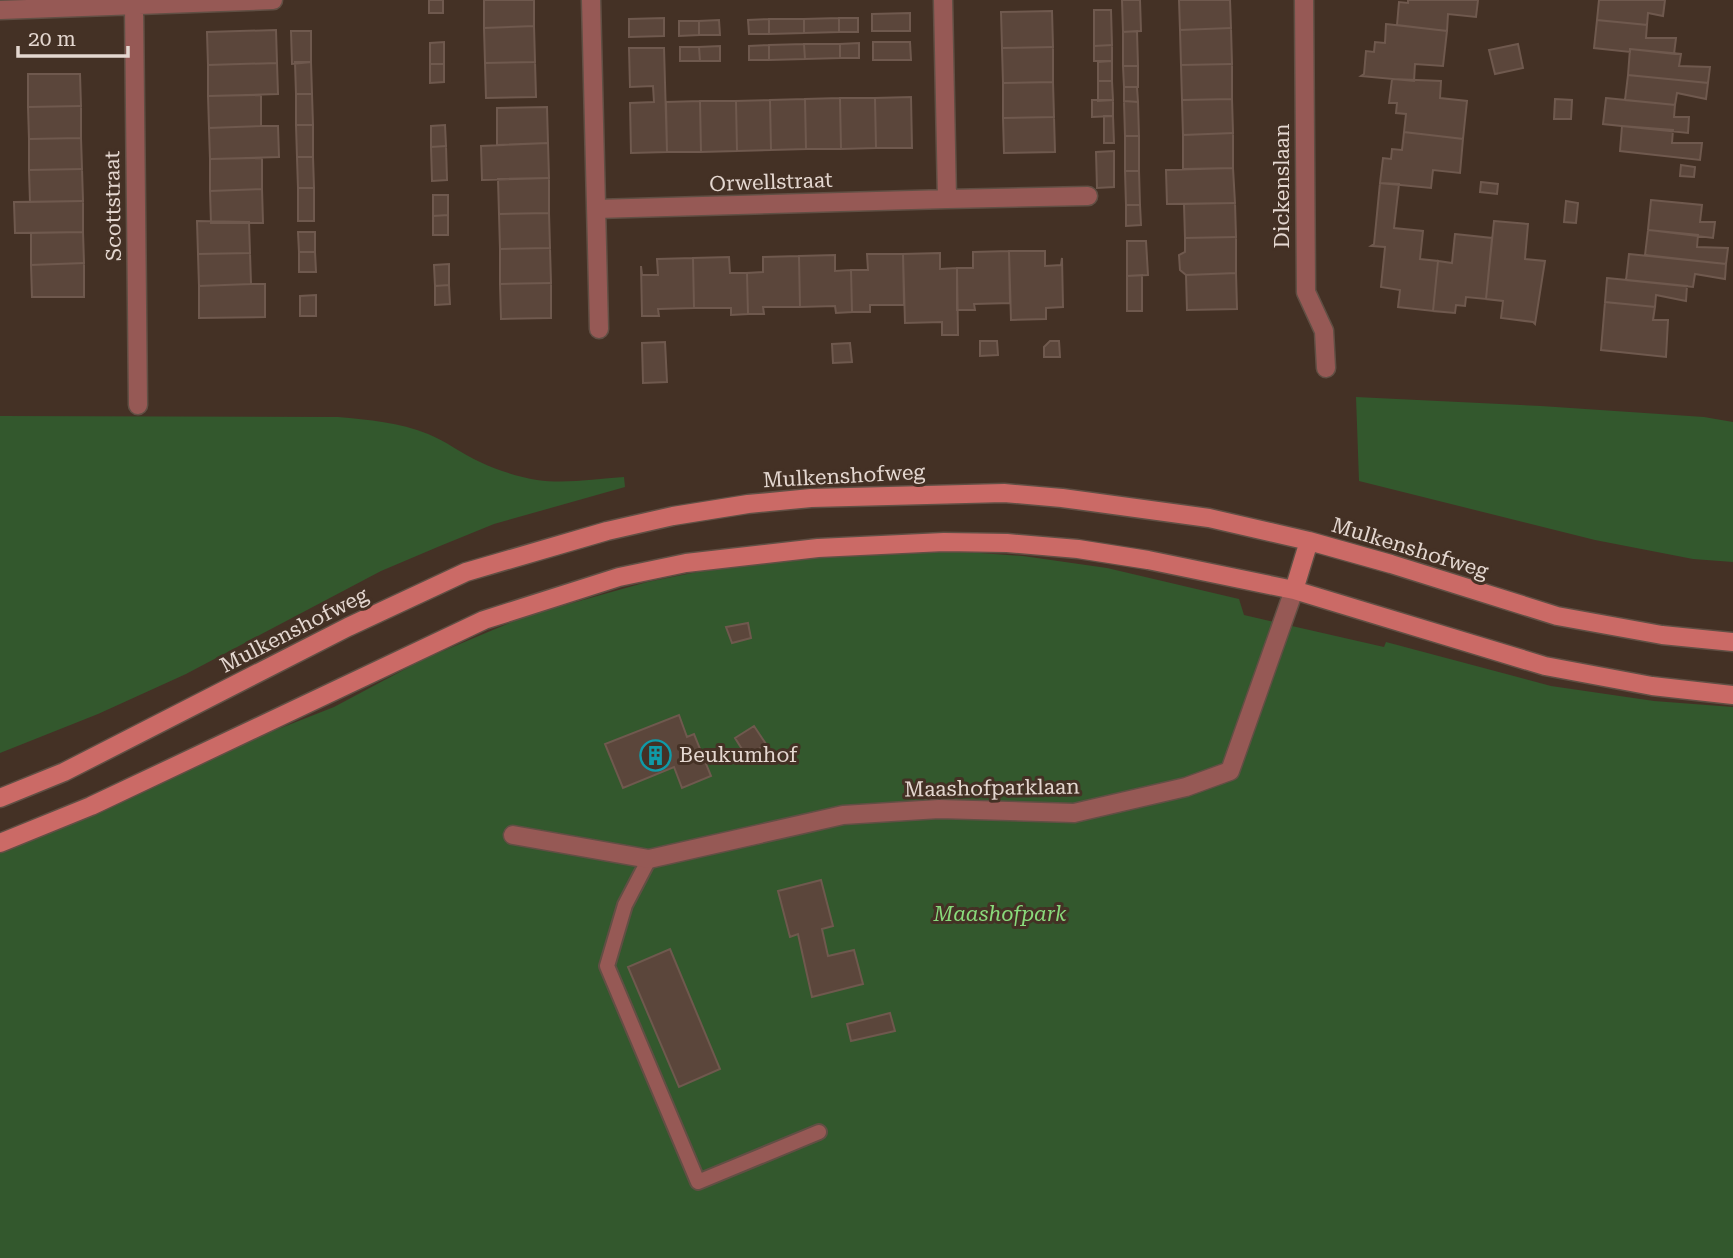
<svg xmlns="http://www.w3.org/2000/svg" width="1733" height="1258" font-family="'Roboto Serif',serif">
	<rect width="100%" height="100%" fill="#443125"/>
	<path fill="#33582d" d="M1356 397 1541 406 1704 417 1733 422V562L1693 559 1595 540 1359 481Z
		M0 416 338 417C369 420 399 422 428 434 446 441 462 454 480 462 497 470 518 477 537 480 565 484 595 479 624 477L625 487 494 524 440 546 381 571 186 674 98 714 0 753Z
		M953 551 1023 556 1107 568 1239 599 1244 615 1384 647 1386 642 1551 686 1654 701 1733 707V1258H0V839L334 707 424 659 526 616 647 582 707 570 761 562 867 553Z"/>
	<path fill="#5b463b" stroke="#6f594e" stroke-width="2" d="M429 0H443V13H429Z
		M484 0H534V26L484 28Z
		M1122 0H1140L1141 31 1123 32Z
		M1179 0H1230L1231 28 1180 30Z
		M1408 0H1478L1476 17 1448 14 1447 31 1397 25 1399 2 1408 3Z
		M1599 0H1665L1663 16 1648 13 1647 25 1597 20Z
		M1094 10H1111L1112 45 1094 46Z
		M1052 11 1053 47 1002 48 1001 12Z
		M910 13V31H872V14Z
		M664 18V36L629 37V19Z
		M839 18H858V32H839Z
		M839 18V32L804 33V19Z
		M769 19V34H749L748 20Z
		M769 19H804V33L769 34Z
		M719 20 720 35H699V21Z
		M1597 20 1647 25 1646 38H1676L1674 54 1630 49V52L1594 48Z
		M679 21H699V35L679 36Z
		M1386 24 1447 31 1443 66 1415 64 1414 81 1361 76 1364 74 1366 51 1374 52 1375 42 1385 43Z
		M534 26 535 62 485 63 484 28Z
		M1231 28 1232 64 1181 65 1180 30Z
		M276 30 277 63 208 65 207 32Z
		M291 31H311V62L292 64Z
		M1137 31 1138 66H1123V32Z
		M444 42V64H430V43Z
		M873 42H910L911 60H873Z
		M859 43V58H840V44Z
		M804 44 805 59 769 60V45Z
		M804 44H840V58L805 59Z
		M1518 44 1523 68 1495 74 1489 50Z
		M769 45V60H749V46Z
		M1112 45V61H1094V46Z
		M720 46V61H700L699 47Z
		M680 47H699L700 61H680Z
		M1053 47V82L1003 83 1002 48Z
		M629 48H664L667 152 631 153 630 103 654 102 653 86 630 87Z
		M1630 49 1681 54 1679 66 1710 67 1708 83 1628 75Z
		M1112 61V81H1098V62Z
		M295 62H311L312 94H296Z
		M535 62 536 97 486 98 485 63Z
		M277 63 278 94 208 96V65Z
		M430 64H444V82L430 83Z
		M1232 64V99L1182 100 1181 65Z
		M1123 66H1138V87H1124Z
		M28 74H80L81 106 28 107Z
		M1628 75 1708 83 1706 99 1677 93 1675 105 1625 100Z
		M1392 79 1441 81 1440 98 1467 101 1463 139 1404 132 1406 114 1396 113 1397 103H1389Z
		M1098 81H1112L1113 100 1098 101Z
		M1053 82 1054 117 1003 118V83Z
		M1124 87H1137L1138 102 1124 101Z
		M296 94H312L313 125H296Z
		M261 95V126L209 128 208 96Z
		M911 97 912 148H876L875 98Z
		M840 98H875L876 148 841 149Z
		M840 98 841 149H806L805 99Z
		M1606 98 1675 105 1674 117H1689L1688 133 1603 124Z
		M805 99 806 149 771 150 770 100Z
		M1232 99 1233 133 1183 135 1182 100Z
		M1555 99 1572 100 1571 119H1554Z
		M770 100 771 150 737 151 736 101Z
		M1092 100H1113V116L1092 117Z
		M700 101 701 152H667L666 102Z
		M700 101H736L737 151 701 152Z
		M1124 101 1138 102 1139 136H1125Z
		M81 106V138L29 139 28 107Z
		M547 107 548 143 497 145V108Z
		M1104 116H1113L1114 143H1104Z
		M1054 117 1055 152 1004 153 1003 118Z
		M296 125H313V157H297Z
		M445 125 446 146 431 147V126Z
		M261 126H278L279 157 210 159 209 128Z
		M1622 126 1673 130 1672 143H1702L1700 160 1620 151Z
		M1404 132 1463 139 1460 173 1433 170 1431 188 1380 183 1383 158 1391 159 1392 149 1402 150Z
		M1233 133V168L1183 169V135Z
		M1125 136H1139V171H1125Z
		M81 138 82 169 29 170V139Z
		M548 143 549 178 482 180 481 146Z
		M446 146 447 180 432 181 431 147Z
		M1114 151V187L1097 188 1096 152Z
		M297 157H313L314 188H298Z
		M262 158V189L210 191V159Z
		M1681 165 1695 167 1694 177 1680 176Z
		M1233 168 1235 203 1167 204 1166 170Z
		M82 169 83 201 30 202 29 170Z
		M1125 171H1139L1140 205H1126Z
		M549 178V213L499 214 498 179Z
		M1481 182 1498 184 1497 194 1480 192Z
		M1380 183 1399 184 1394 228 1423 231 1420 259 1438 261 1433 311 1398 307 1400 290 1381 287 1385 247 1371 246 1374 244Z
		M298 188H314V221H298Z
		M262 189 263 223H211L210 191Z
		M433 195H448V215L433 216Z
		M1651 200 1702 205 1700 222H1715L1713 238 1648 230Z
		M83 201V232L15 233 14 202Z
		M1566 201 1578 203 1576 223 1564 222Z
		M1235 203 1236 237 1185 238 1184 204Z
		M1126 205H1140L1141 225 1126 226Z
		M549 213 550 248 500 249 499 214Z
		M448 215V235H433V216Z
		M197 221 249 222 250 253 198 254Z
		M1494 221 1528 224 1525 259 1545 261 1535 324 1533 322 1501 318 1503 301 1486 299Z
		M1648 230 1698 235 1697 247 1728 248 1726 264 1645 255Z
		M83 232 84 263 31 265V233Z
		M298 232H315V252H299Z
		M1455 234 1492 238 1486 299 1466 297 1465 306 1456 305 1455 313 1433 311 1438 261 1452 263Z
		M1236 237V273L1186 275 1180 270 1179 255 1185 252V238Z
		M1127 241H1146L1148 275 1127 276Z
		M550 248 551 283 500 284V249Z
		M1009 251H1045V266L1061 265 1062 258 1063 307 1046 308V319L1011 320Z
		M1009 251 1010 303 974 304 975 310H957V268H973V252Z
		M299 252H315L316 272H299Z
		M250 253 251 284 199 286 198 254Z
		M940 253V269L957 268 958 335H942V322L905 323 903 254Z
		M867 254H903L904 305H870V312H852L851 270H868Z
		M1629 254 1726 264 1725 279 1695 274 1693 287 1626 280Z
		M835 255V271L851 270 852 312 836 313 835 306 800 307 799 256Z
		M799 256 800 307H763L764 314H748L747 273 763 272V257Z
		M729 257 730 273H747L748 314 731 315V308H694L693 258Z
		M693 258 694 308 658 309 659 316H642L641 266 642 275H658L657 259Z
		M84 263V297H32L31 265Z
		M449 264V285L435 286 434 265Z
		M1236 273 1237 309 1187 310 1186 275Z
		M1142 275V311H1127V276Z
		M1607 278 1687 286 1686 301 1656 295 1655 307 1605 302Z
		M551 283V318L501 319 500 284Z
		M251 284H265V317L199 318V286Z
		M449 285 450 304 435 305V286Z
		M316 295V316H300V296Z
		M1605 302 1655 307 1653 320H1668L1666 357 1601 350Z
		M980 341H997L998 355 980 356Z
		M1050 341H1059L1060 357H1044V347Z
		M665 342 667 382 643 383 642 343Z
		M850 343 852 362 833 363 832 344Z
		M748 623 751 638 732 643 726 627Z
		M679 715 687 737 694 734 711 776 682 788 674 767 623 788 605 744Z
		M754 726 766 744 747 757 735 738Z
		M821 880 833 926 822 929 828 956 854 950 863 984 812 997 798 934 790 937 778 891Z
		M670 949 720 1069 679 1087 628 967Z
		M890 1013 895 1031 851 1041 847 1024Z"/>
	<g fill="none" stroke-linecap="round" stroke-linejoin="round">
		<defs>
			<path id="lane" d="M649 859 625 905 607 966 698 1182 819 1132"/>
			<path id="street" d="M591 0 599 329
				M1304 0 1306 292 1324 331 1326 368
				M134 6 138 405
				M0 10 273 0
				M947 199 1088 196
				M596 209 947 199 943 0
				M513 835 649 859 843 815 939 809 1074 813 1186 787 1230 771 1294 590"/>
			<path id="secondary" d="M1294 590 1309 541
				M0 798 64 772 348 627 466 572 607 531 673 516 748 504 811 498 1004 493 1062 498 1209 518 1309 541 1391 564 1557 616 1662 635 1733 642
				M0 843 91 806 484 620 619 577 686 563 818 548 944 542 1007 543 1078 549 1148 560 1294 590 1545 666 1652 686 1733 695"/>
		</defs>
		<use href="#lane" stroke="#614f44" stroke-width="18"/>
		<use href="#street" stroke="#614f44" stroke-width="21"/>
		<use href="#secondary" stroke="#614f44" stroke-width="21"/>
		<use href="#lane" stroke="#965955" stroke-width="14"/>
		<use href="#street" stroke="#965955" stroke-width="18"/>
		<use href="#secondary" stroke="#cb6a66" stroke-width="18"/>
	</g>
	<defs>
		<symbol id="building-ring" viewBox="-11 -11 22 22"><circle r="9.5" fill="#443125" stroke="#0f9aa8" stroke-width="1.5"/><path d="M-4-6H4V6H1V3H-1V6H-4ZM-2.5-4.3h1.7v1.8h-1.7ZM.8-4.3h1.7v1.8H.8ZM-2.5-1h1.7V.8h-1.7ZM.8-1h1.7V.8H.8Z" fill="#0f9aa8"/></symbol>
	</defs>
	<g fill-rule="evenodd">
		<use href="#building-ring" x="638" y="738" width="35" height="35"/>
	</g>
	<g text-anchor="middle" stroke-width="6" stroke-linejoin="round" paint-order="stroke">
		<g font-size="21" fill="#e4d7d0" stroke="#443125">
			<text transform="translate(771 182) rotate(-2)" y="7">Orwellstraat</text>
			<text transform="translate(1282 186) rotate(-90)" y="7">Dickenslaan</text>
			<text transform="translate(113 206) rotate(-91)" y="7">Scottstraat</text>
			<text transform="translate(844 476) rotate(-3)" y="7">Mulkenshofweg</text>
			<text transform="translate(1410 548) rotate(17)" y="7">Mulkenshofweg</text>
			<text transform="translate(294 630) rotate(-27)" y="7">Mulkenshofweg</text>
			<text transform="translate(992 788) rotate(-1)" y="7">Maashofparklaan</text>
		</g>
		<g font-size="21" fill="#e4d7d0" stroke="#443125" text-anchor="start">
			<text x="679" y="762">Beukumhof</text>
		</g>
		<g font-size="21" font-style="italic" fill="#89da7b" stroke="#443125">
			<text x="1000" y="921">Maashofpark</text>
		</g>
	</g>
	<path d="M18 46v10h110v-10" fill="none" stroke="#e4d7d0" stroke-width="3.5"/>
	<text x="28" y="46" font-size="21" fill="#e4d7d0" stroke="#443125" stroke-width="5" paint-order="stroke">20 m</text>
</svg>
